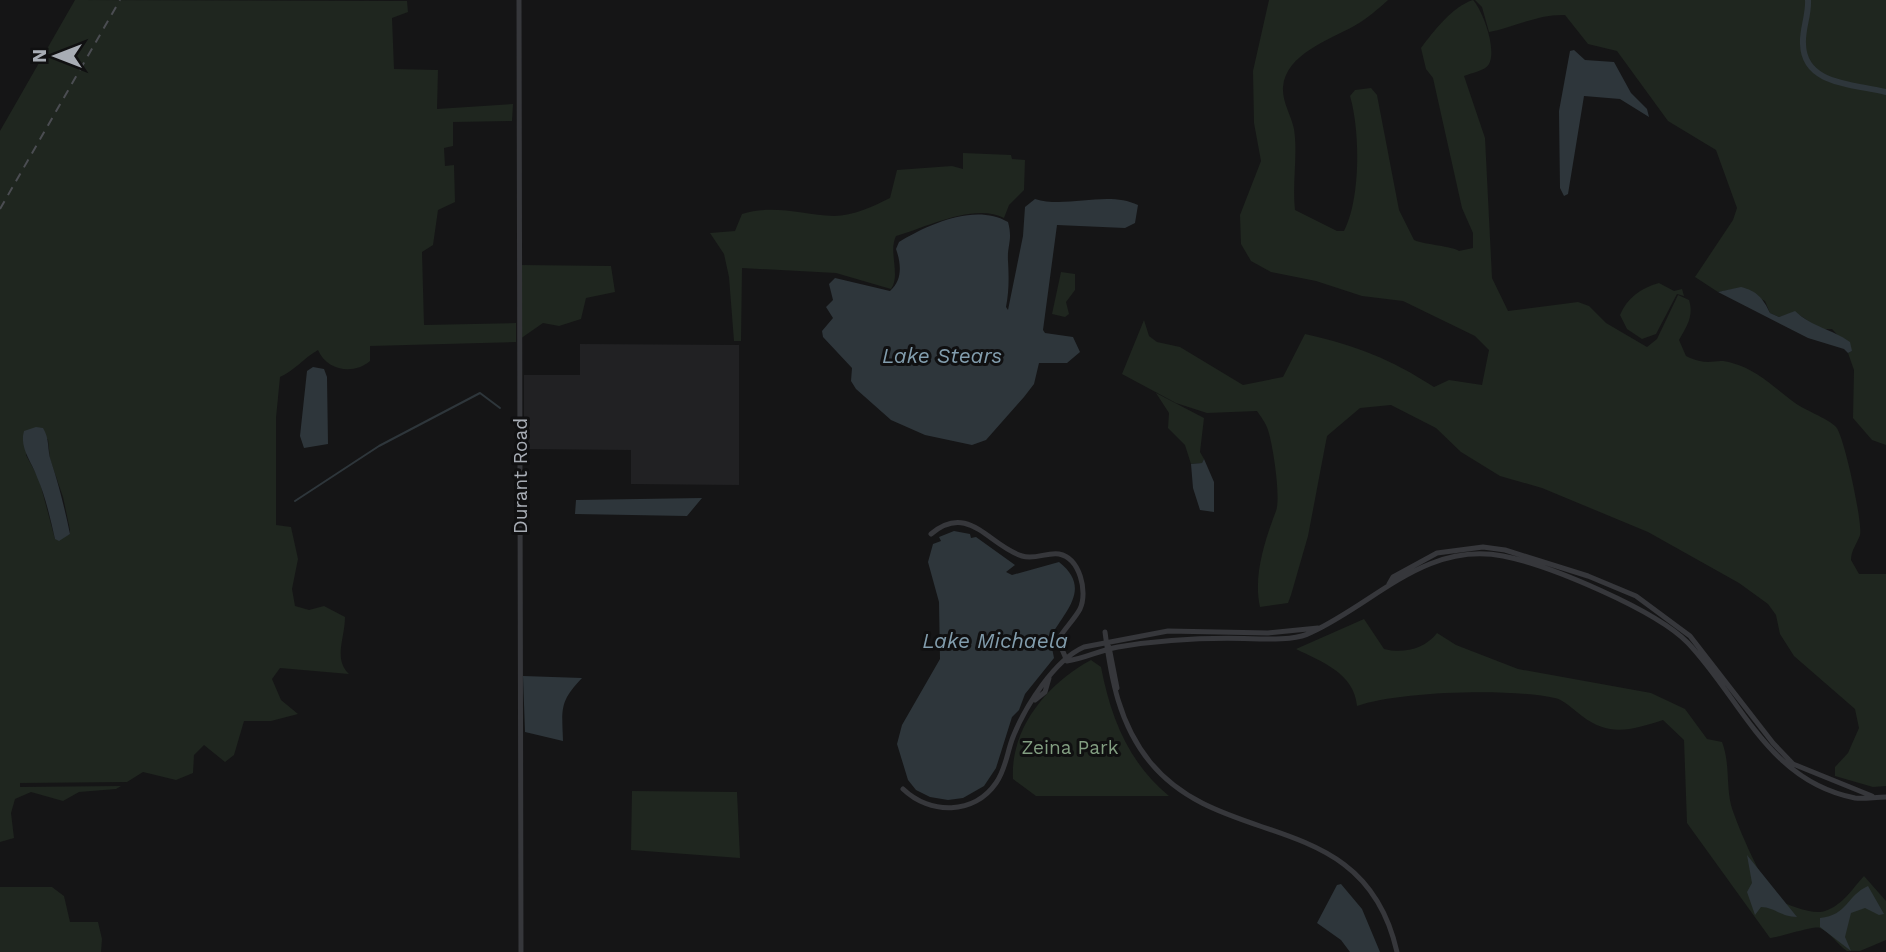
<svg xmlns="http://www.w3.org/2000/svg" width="1886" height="952" font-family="'Work Sans',sans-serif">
	<rect width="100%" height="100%" fill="#151516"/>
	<path fill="#212123" d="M580 344 739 345V485L631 484V450L524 449V375H580Z"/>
	<path fill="#1f261f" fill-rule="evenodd" d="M75 0 407 1 408 12 392 18 394 69 438 70 437 109 513 104 512 121 453 122V146L444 148 445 166 454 165 455 202 438 210 433 245 422 252 424 325 516 323V342L370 346V361C354 375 327 371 318 350 304 358 295 370 280 377L276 418V525L291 527 298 559 292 589 295 606 309 610 324 606 345 617C345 638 333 659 349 674L280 668 272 679 281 700 298 714 271 721H244L234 755 225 762 204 745 194 755 193 773 176 780 143 772 127 782 20 783V787L121 786 116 789 79 792 63 801 31 792 15 799 11 813 14 838 0 842V131ZM48 439 50 459 63 497 70 530V534L55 539 39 479 26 455 27 451Z
		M1269 0H1388C1378 9 1367 19 1354 26 1329 40 1286 54 1283 87 1282 102 1291 115 1294 129 1298 155 1292 183 1295 210L1337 231H1344C1361 198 1360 130 1350 96L1355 90 1371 88 1377 95 1399 210 1414 240C1426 245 1452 246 1459 251L1473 248V233L1462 208 1433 78 1426 69 1421 48C1433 32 1453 6 1473 0 1483 11 1497 49 1489 64 1485 71 1471 73 1464 76L1485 138 1492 278 1508 311 1578 302 1589 306 1606 323 1647 347 1657 339 1678 295 1689 300C1694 316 1687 326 1679 340L1686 356C1711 368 1714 357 1732 363 1754 368 1774 387 1791 400 1803 410 1828 418 1836 427 1844 435 1863 524 1860 535 1857 544 1851 550 1851 560L1859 574H1886V786L1873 787 1835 776V767L1848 753 1859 728 1855 709 1794 656 1780 634 1776 615 1768 604 1739 583 1648 532 1542 488 1500 476 1461 452 1436 428 1391 405 1360 408 1327 436 1308 536 1291 595 1288 603 1260 607C1253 576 1265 540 1276 511 1281 498 1273 445 1268 430 1266 423 1261 417 1257 411L1207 413 1176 403 1122 374 1144 320 1149 336 1157 342 1180 347 1243 385 1283 377 1305 334C1357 346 1389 358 1434 387L1449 380 1482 385 1489 350 1475 336 1403 301 1362 296 1316 281 1271 272 1251 261 1241 244 1240 215 1261 161 1254 123 1253 71Z
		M1475 0H1886V445L1872 440 1853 418 1854 370 1848 353 1852 351 1832 329H1820L1795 312 1779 317 1770 313 1765 301 1740 288 1718 292 1695 277 1733 220 1737 208 1716 150 1668 121 1617 51 1588 44 1565 15C1538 14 1515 27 1489 32L1482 7Z
		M963 153 1011 155 1012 159 1025 160 1024 190 1009 205 1004 218C975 202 924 228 896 236 888 252 901 275 891 289L836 273 742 268 741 341H734L729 277 724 254 710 233 735 231 742 214C773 204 803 215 834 216 853 216 874 206 890 198L897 170 952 166 963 169Z
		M521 265 611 266 615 292 586 298 581 319 559 326 543 323 520 339Z
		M1061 272 1075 274V290L1066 302 1069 314 1065 317 1052 314Z
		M1659 283 1674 291 1682 289 1684 296 1677 294 1656 334 1642 339 1627 329 1620 315C1627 298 1641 288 1659 283Z
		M1156 393 1204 418 1200 452 1204 459 1202 463 1191 464 1185 445 1168 428 1169 413Z
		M1364 619 1384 649C1403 654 1425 649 1437 633L1456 645 1518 669 1651 693 1685 709 1707 739 1722 742C1730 763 1726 783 1731 805 1736 823 1765 890 1779 900 1789 906 1814 915 1825 911 1843 905 1852 889 1864 876L1886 901V940L1860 951H1847C1838 945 1830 932 1820 928 1815 925 1781 937 1770 938L1687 823 1684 740 1663 720C1632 730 1609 737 1582 716 1574 710 1564 700 1555 698 1512 688 1398 691 1357 706 1354 673 1322 662 1296 649Z
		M1091 660 1101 667C1111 718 1128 762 1169 796H1036L1013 779C1010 728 1048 683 1091 660Z
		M632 791 737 792 740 858 631 850Z
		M0 887H52L64 896 70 922H98L102 939 101 952H0Z"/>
	<path fill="#2e363b" d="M1574 50 1585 60 1614 62 1631 93 1647 109 1649 117 1620 99 1584 96 1568 194 1564 196 1560 188 1559 111 1570 51Z
		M1035 199C1067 209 1107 190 1138 205L1135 223 1125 228 1057 225 1043 330 1045 333 1073 337 1080 352 1067 363H1039L1034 384 1024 397 986 440 972 445 925 435 891 420 856 389 851 381 852 368 823 337 822 331 833 318 826 307 833 300 829 284 835 278 890 291C903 280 901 263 896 249L899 242C929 224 975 203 1008 222 1013 240 1007 245 1008 261 1009 278 1009 291 1006 307L1008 310 1023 236 1025 207Z
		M1741 287C1757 291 1763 298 1770 313L1779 317 1795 311C1812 327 1832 329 1850 342L1852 351 1848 353 1844 349 1808 338 1718 292Z
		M313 367 324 369 327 377 328 444 304 448 300 436 307 371Z
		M36 427 43 428C50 439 47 450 51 461 59 485 65 510 70 534L59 541 55 539C50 517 45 495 37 477 32 462 19 448 24 431Z
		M1204 459 1214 482V512L1200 510 1193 488 1191 464 1202 463Z
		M702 498 687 516 575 514 576 500Z
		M954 531 970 534 971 538 976 537 1015 565 1006 572 1012 575 1059 562C1093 589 1064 611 1050 638L1054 658 1025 694 1019 710 1012 717 996 768 984 786 963 798 948 800 930 797 916 790 908 780 897 744 902 725 940 659 939 602 928 562 933 544 941 541 939 537Z
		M523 676 582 678C559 702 562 709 563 741L525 732Z
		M1747 855 1797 917C1781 917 1774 907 1761 907L1755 915 1747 892 1752 883Z
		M1341 884 1362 909 1380 952H1350L1341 940 1317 923 1337 885Z
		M1868 886 1884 914 1879 915 1865 908 1851 913 1845 937 1851 951 1820 927V918C1848 915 1846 896 1868 886Z"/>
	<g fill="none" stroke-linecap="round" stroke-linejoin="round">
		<path stroke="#2e363b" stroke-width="2" d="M295 501 379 446 480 393 500 408"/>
		<path stroke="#2e363b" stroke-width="6" d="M1808 0C1809 15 1802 29 1803 44 1804 86 1856 84 1886 92"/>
		<path stroke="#36373b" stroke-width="5" d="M519 0 521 952
			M931 534C969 502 989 546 1022 556 1035 560 1047 552 1059 554 1080 558 1088 592 1080 609 1074 620 1064 629 1058 640L1067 661
			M1389 584 1393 577 1437 553 1483 547 1505 550 1588 576 1636 596 1690 636 1773 743 1793 764 1872 796
			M1105 632C1111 678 1119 724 1150 762 1223 852 1364 806 1397 952
			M1109 647 1117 688
			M1067 661C1084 659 1100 650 1118 647 1166 639 1212 637 1260 639 1277 639 1297 640 1312 632 1375 603 1426 541 1503 556 1549 565 1656 610 1688 643 1742 700 1768 781 1855 798 1865 799 1875 797 1886 797
			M1035 700 1045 692 1049 678
			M903 789C930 815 974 815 996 783 1006 769 1007 752 1013 737 1025 707 1054 660 1084 647L1168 631 1268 633 1318 628"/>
		<path stroke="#4b4d52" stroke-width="2" stroke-dasharray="9 7" stroke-linecap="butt" d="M0 209 120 0"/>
	</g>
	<g text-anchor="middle" stroke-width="6" stroke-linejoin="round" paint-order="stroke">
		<g font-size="19" fill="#a8adb5" stroke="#101011">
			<text transform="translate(520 476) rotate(-90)" y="7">Durant Road</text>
		</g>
		<g font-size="19" fill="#829e81" stroke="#101011">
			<text x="1070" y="754">Zeina Park</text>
		</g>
		<g font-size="21" font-style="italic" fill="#829dad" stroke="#101011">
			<text x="942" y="363">Lake Stears</text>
			<text x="995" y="648">Lake Michaela</text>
		</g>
	</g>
	<g transform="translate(56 56) rotate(270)" stroke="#101011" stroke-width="5" paint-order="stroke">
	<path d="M0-5L12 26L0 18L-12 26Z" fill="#a8adb5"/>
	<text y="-10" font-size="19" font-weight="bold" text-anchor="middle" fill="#a8adb5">N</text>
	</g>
</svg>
